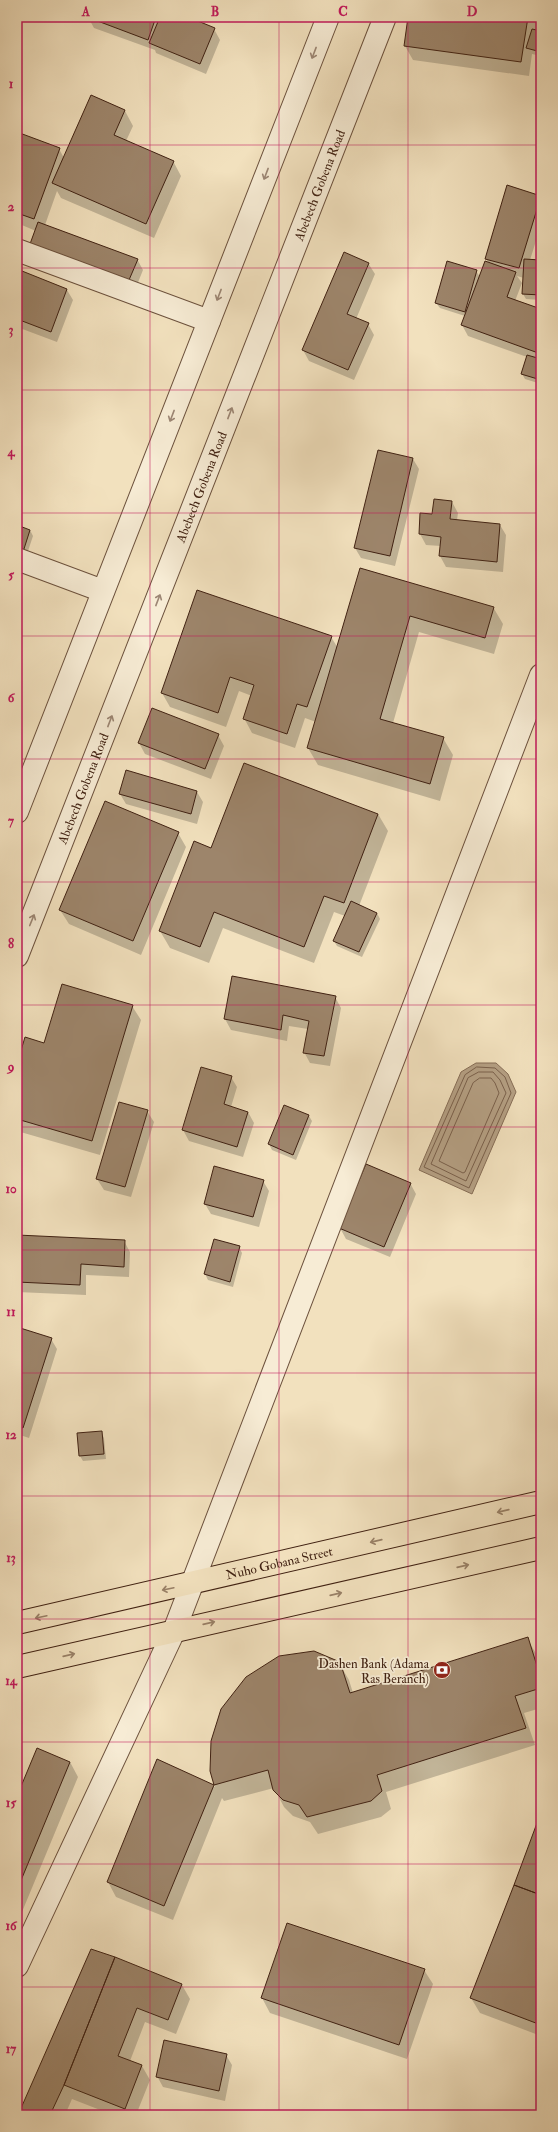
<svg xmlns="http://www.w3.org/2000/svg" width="558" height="2132" font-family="'IM FELL Double Pica',serif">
	<rect width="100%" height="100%" fill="#f2e1be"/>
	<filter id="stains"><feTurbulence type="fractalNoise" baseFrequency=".005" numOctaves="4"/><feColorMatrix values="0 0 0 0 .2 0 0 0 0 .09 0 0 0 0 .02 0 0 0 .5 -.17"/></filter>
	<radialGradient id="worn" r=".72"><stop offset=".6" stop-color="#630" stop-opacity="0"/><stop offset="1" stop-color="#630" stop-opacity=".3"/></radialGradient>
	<path fill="#b5a084" stroke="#866d56" d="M476 1063H496L508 1074 516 1092 472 1194 419 1170 461 1072Z"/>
	<path fill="#0003" d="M88 17H185L214 29 220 40 206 74 156 53 155 50 94 28Z
		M409 17H534L537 23 536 31 541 32V56L532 54 529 76 413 60 405 46Z
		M91 97 125 111 133 126 126 141 173 161 181 176 154 238 61 198 57 191 45 225 137 259 143 270 135 290 36 231 17 223V133L59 149 64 158Z
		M540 196 541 225 530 260 541 261V300L526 299 523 294 524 278 517 276 522 283 515 301 541 310V384L525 379 522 374 527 357 468 336 462 325 465 316 440 308 436 303 476 271 480 277 489 264 486 258Z
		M368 263 375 274 356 319 368 324 374 335 354 380 309 361 303 350Z
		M17 270 67 290 73 300 57 342 17 327Z
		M413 459 419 469 395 566 361 558 355 548Z
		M452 502 458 513 457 520 500 525 506 535 503 572 446 567 440 556 441 546 426 545 420 534 421 514 433 515Z
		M17 527 30 530 33 536 26 557Z
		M361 569 493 607 503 624 494 654 419 632 393 723 443 738 453 755 440 801 318 765 308 748 316 722 305 718 295 748 252 733 244 718 252 696 239 691 226 727 170 707 162 693 331 637 338 648Z
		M218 735 224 746 211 779 145 754 139 743Z
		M197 792 203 802 197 824 126 804 120 794Z
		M378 814 388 831 359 906 377 913 380 919 362 957 337 946 334 941 345 916 334 912 314 963 223 928 209 963 170 948 160 931 212 849Z
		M178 833 186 847 141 955 69 924 60 910Z
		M233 977 335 997 341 1008 330 1066 310 1063 304 1052 308 1029 289 1026 287 1041 231 1030 225 1019Z
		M132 1006 141 1020 100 1155 17 1131V1068L44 1044Z
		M231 1077 237 1087 231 1107 248 1112 254 1123 243 1157 189 1141 183 1130Z
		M285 1106 309 1116 312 1121 296 1160 272 1150 269 1144Z
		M147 1111 154 1122 131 1197 104 1190 97 1179Z
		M263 1181 269 1191 259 1227 211 1214 205 1204Z
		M410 1183 416 1194 390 1257 346 1239 340 1228Z
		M17 1236 124 1241 130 1252 129 1277 86 1275V1295L17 1292Z
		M239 1247 242 1253 233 1287 208 1280 205 1274Z
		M17 1328 51 1339 57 1349 29 1438 17 1434Z
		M101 1432 104 1438 106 1459 83 1461 80 1456Z
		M527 1639 537 1655 541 1668V1708L524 1713 535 1745 386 1792 391 1809 381 1817 318 1834 310 1822 293 1816 284 1807 274 1788 224 1801 222 1798 173 1920 116 1897 108 1882 158 1761 215 1787 211 1771 339 1663 349 1680 353 1693Z
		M70 1762 78 1777 17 1924V1798Z
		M541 1826V2036L480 2013 471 1998Z
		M287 1924 424 1970 433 1984 407 2059 270 2013 262 1998Z
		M91 1950 182 1985 190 1999 176 2034 145 2022 130 2061 142 2066 150 2080 136 2115H113L72 2099 65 2115H19Z
		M226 2055 232 2065 225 2101 163 2087 157 2076Z"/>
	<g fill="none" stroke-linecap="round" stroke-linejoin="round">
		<path stroke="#7a604b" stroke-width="1" d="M477 1067 495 1068 505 1077 511 1093 469 1188 424 1167 465 1075Z
			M479 1072H493L500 1080 506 1093 466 1181 431 1164 468 1078Z
			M480 1078H491L495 1083 499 1093 465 1172 463 1173 439 1161 473 1083Z"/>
	</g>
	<path fill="#9d856b" stroke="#402112" d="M87 17H156L148 40Z
		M160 17H188L215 28 200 64 149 43Z
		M408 17H528L521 62 404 46Z
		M532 29 541 31V52L526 48Z
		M91 95 125 110 114 135 174 161 146 224 52 183Z
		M17 132 60 148 34 219 17 213Z
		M507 185 541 196 519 268 485 259Z
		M38 222 138 259 129 280 30 244Z
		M344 252 369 263 347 314 369 323 348 370 302 350Z
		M524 259 541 260V295L522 294Z
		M447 261 477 270 465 312 435 303Z
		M485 261 516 272 507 297 541 309V354L461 325Z
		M17 269 67 289 51 332 17 319Z
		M527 355 541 359V380L521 374Z
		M378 450 413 458 390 556 354 548Z
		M434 499 452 501 450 519 500 524 497 562 439 556 441 537 419 534 420 513 432 514Z
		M17 525 30 530 23 552 17 550Z
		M360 568 494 607 485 638 410 616 380 719 444 737 430 784 307 748Z
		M197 590 332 636 307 707 297 704 287 734 243 719 254 685 230 677 218 713 161 693Z
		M152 708 219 734 205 769 138 743Z
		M244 763 378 814 344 903 324 896 304 947 214 912 200 947 159 931 194 841 211 848Z
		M126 770 197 791 191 814 119 794Z
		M105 801 179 832 133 941 59 910Z
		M351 901 377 913 359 952 333 941Z
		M232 976 336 996 324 1056 303 1053 309 1021 283 1015 281 1030 224 1019Z
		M62 984 133 1005 92 1141 17 1119V1064L25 1037 44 1043Z
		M201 1067 232 1076 224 1104 248 1112 237 1147 182 1130Z
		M119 1102 148 1110 125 1187 96 1179Z
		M284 1105 309 1115 293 1155 268 1144Z
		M366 1164 411 1183 384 1247 339 1228Z
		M214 1166 264 1180 253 1217 204 1204Z
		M17 1235 125 1240 124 1267 81 1264 80 1285 17 1282Z
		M214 1239 240 1246 230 1282 204 1274Z
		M17 1327 52 1338 23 1428 17 1426Z
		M102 1431 104 1454 79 1456 77 1433Z
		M528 1637 541 1679V1688L515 1696 526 1728 377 1775 382 1791 371 1801 307 1817 299 1805 283 1800 273 1790 268 1770 214 1785 210 1771 211 1741 221 1709 246 1677 279 1656 314 1651 340 1662 350 1693Z
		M37 1748 70 1762 17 1890V1796Z
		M157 1759 214 1785 164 1906 107 1882Z
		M537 1823 541 1825V1895L514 1885Z
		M514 1885 541 1895V2025L470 1998Z
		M287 1923 425 1969 399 2045 261 1998Z
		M91 1949 115 1957 64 2085 50 2115H18Z
		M115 1957 182 1984 168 2020 137 2008 118 2056 142 2065 125 2109 64 2085Z
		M164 2040 227 2054 219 2091 156 2077Z"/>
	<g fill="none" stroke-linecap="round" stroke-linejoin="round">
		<defs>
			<g id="minor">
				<path d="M17 250 209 321"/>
				<path d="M17 559 103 591"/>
				<path d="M17 812 328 17"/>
				<path id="s1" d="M17 956 385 17"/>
				<path d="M17 1966 174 1631 541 675"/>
			</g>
			<g id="major">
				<path id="s2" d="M17 1623 541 1502"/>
				<path d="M17 1667 541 1548"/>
			</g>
		</defs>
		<use href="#minor" stroke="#6c513d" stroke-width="24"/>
		<use href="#major" stroke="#402112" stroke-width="24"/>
		<use href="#minor" stroke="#f7ecd5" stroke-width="22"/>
		<use href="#major" stroke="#f2e1be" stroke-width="22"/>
	</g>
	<defs><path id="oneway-shaft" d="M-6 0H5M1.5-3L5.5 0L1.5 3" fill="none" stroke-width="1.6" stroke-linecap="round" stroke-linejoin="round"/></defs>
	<g stroke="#9c8674">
		<use href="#oneway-shaft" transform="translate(314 53) rotate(111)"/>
		<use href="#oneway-shaft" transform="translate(266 174) rotate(111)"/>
		<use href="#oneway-shaft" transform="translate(219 295) rotate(111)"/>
		<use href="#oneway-shaft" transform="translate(230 413) rotate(-69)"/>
		<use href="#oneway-shaft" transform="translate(172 416) rotate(111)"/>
		<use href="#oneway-shaft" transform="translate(158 600) rotate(-69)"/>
		<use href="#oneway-shaft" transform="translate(110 721) rotate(-69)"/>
		<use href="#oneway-shaft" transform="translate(32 920) rotate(-68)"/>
	</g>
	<g stroke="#998168">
		<use href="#oneway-shaft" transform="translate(503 1511) rotate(167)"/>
		<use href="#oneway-shaft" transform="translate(376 1541) rotate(167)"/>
		<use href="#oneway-shaft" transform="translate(463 1566) rotate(-13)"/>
		<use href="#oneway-shaft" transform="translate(168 1589) rotate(168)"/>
		<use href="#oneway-shaft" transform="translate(336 1594) rotate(-13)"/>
		<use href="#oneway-shaft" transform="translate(41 1617) rotate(168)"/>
		<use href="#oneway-shaft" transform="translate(209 1623) rotate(-13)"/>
		<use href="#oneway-shaft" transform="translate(69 1655) rotate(-13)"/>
	</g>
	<path fill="none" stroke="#c2185b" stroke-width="1" stroke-opacity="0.55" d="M150 17V2115M279 17V2115M408 17V2115M17 145H541M17 268H541M17 390H541M17 513H541M17 636H541M17 759H541M17 882H541M17 1005H541M17 1127H541M17 1250H541M17 1373H541M17 1496H541M17 1619H541M17 1742H541M17 1864H541M17 1987H541"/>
	<defs>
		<symbol id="bank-disc" viewBox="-11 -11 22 22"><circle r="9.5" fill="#8f2418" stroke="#f7ecd5"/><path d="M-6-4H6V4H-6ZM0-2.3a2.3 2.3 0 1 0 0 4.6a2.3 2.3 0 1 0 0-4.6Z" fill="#fff"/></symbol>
	</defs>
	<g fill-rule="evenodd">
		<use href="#bank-disc" x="432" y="1660" width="20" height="20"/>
	</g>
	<g text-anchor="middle" stroke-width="3.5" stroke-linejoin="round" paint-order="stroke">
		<g font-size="13" fill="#402112" stroke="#f7ecd5">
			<text dy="5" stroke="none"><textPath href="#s1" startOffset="828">Abebech Gobena Road</textPath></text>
			<text dy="5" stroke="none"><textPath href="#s1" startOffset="504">Abebech Gobena Road</textPath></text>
			<text dy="5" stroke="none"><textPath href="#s1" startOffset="180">Abebech Gobena Road</textPath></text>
			<text dy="5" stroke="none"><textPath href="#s2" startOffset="269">Nuho Gobana Street</textPath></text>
		</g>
		<g font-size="13" fill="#402112" stroke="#f7ecd5" text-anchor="end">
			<text x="429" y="1668">Dashen Bank (Adama<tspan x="429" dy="15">Ras Beranch)</tspan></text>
		</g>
	</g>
	<rect width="558" height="2132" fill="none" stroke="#f2e1be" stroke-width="44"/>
	<rect x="22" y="22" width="514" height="2088" fill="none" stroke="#c2185b" stroke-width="1.5"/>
	<g font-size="13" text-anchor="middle" font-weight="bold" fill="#c2185b">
		<text x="86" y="16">A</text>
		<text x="215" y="16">B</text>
		<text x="343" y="16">C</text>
		<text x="472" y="16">D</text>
		<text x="11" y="88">1</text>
		<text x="11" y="211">2</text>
		<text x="11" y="334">3</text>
		<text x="11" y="456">4</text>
		<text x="11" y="579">5</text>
		<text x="11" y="702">6</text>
		<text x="11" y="825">7</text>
		<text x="11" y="948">8</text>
		<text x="11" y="1071">9</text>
		<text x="11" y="1193">10</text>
		<text x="11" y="1316">11</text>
		<text x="11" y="1439">12</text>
		<text x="11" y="1562">13</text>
		<text x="11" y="1685">14</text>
		<text x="11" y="1807">15</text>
		<text x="11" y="1930">16</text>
		<text x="11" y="2053">17</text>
	</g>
	<rect width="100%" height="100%" filter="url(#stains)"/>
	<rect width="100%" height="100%" fill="url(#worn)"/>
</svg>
